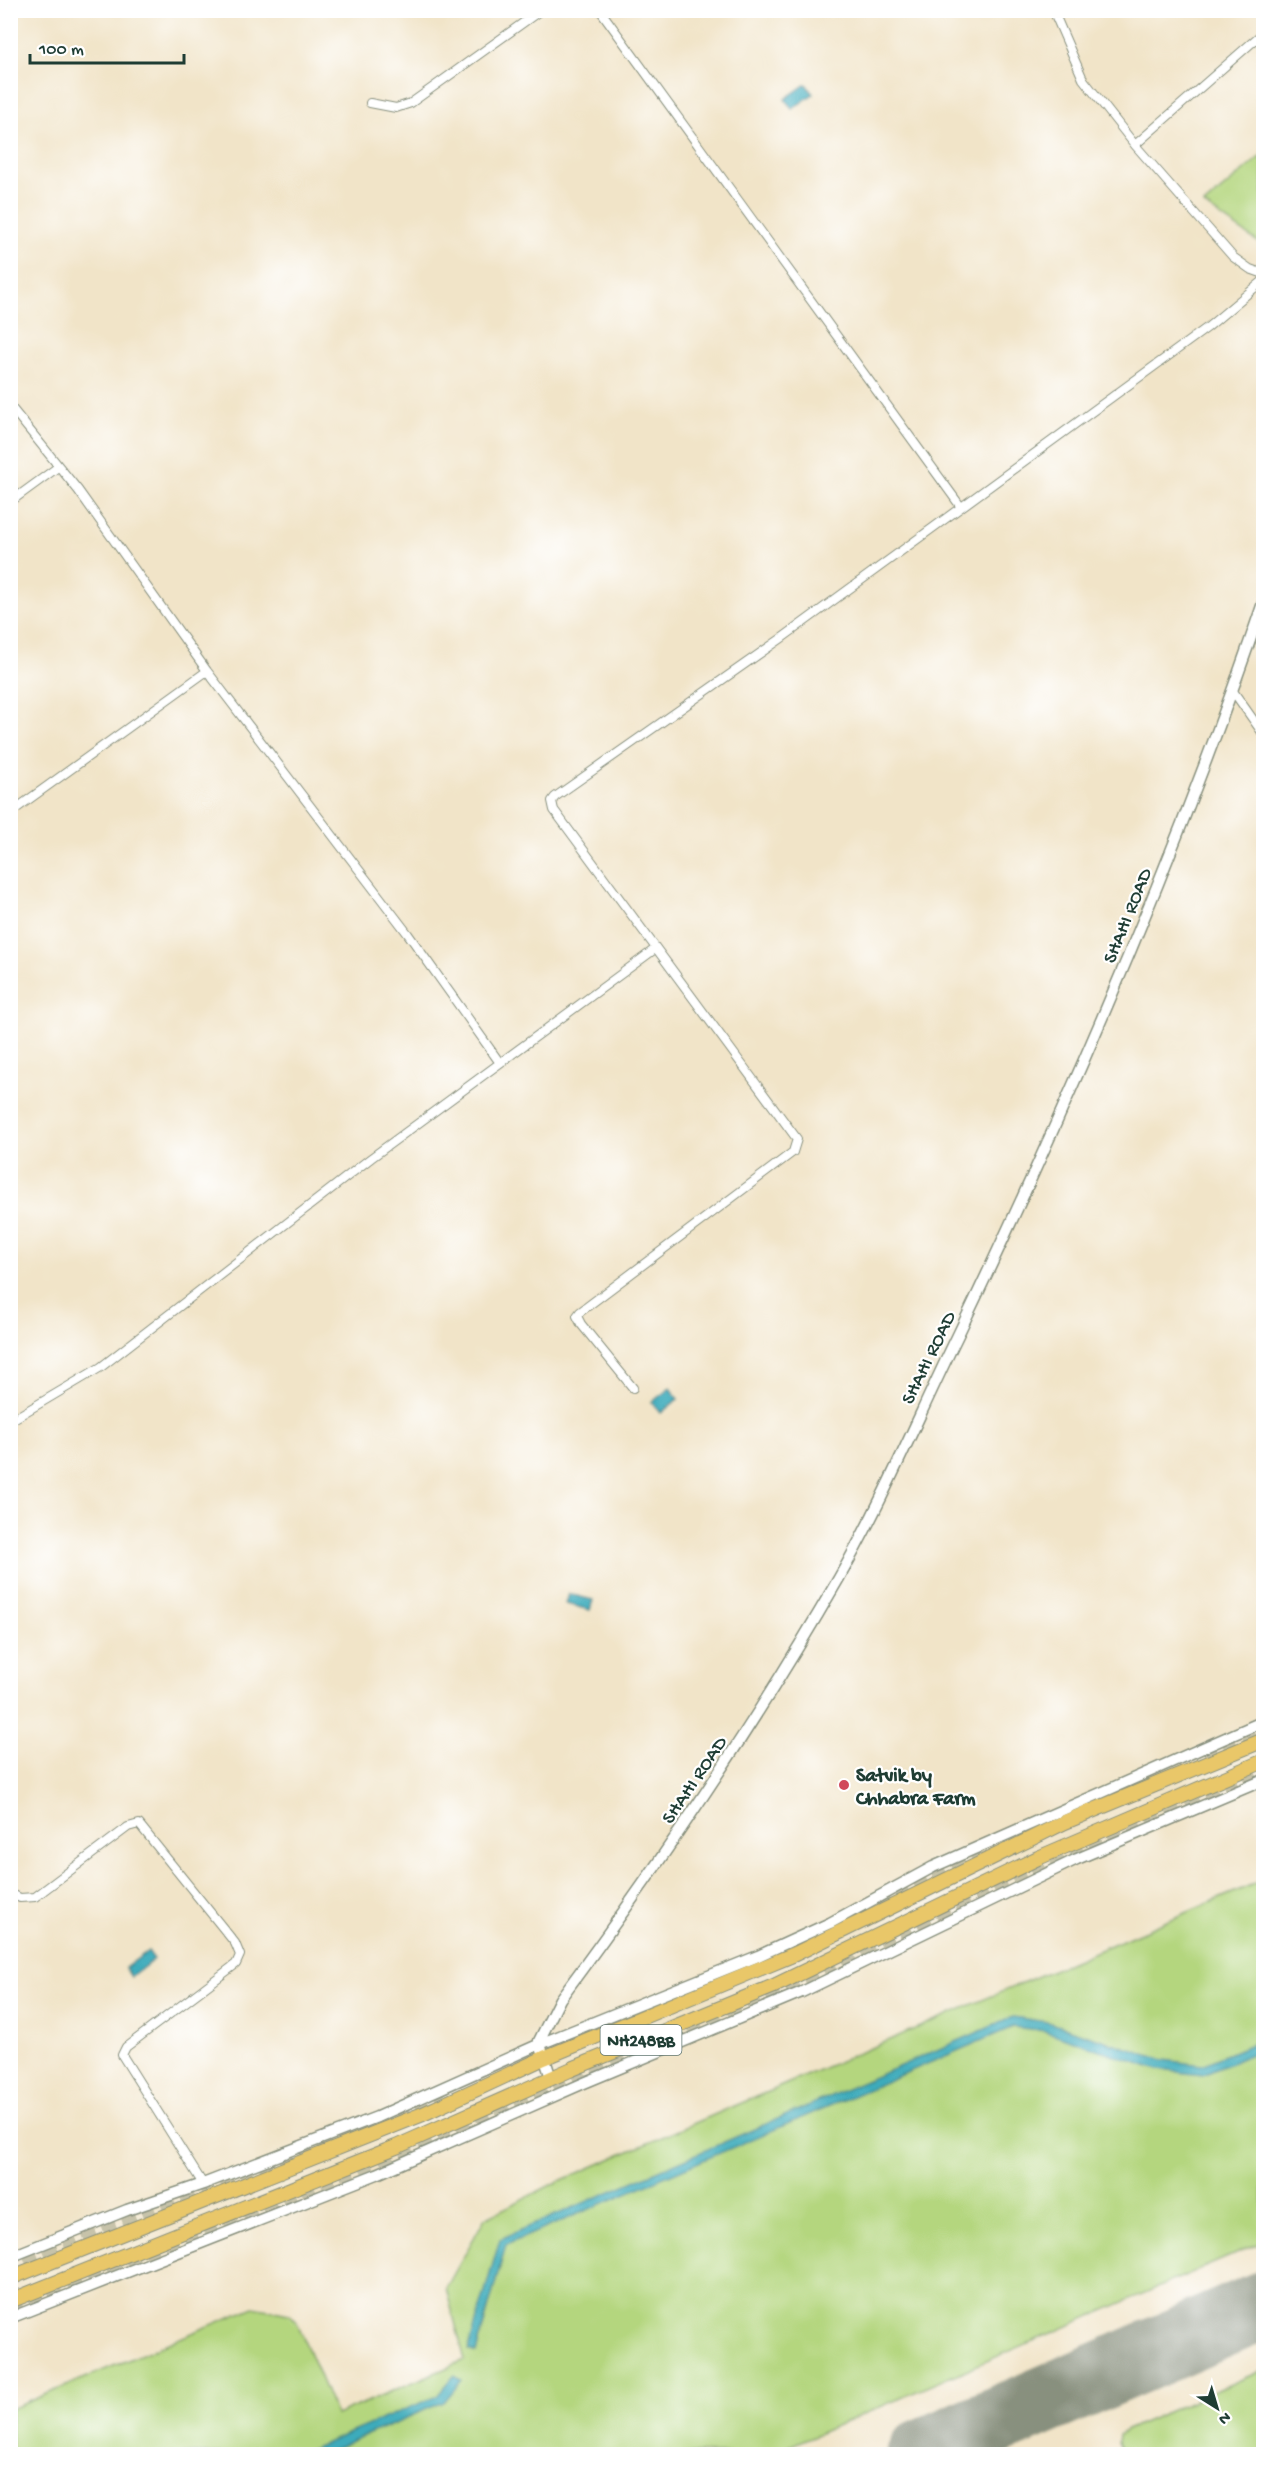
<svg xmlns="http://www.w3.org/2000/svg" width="1274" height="2465" font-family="'Gochi Hand',sans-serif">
	<rect width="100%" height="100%" fill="#fff"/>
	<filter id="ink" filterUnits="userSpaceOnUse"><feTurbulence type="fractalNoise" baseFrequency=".0167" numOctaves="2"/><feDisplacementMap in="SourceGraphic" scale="12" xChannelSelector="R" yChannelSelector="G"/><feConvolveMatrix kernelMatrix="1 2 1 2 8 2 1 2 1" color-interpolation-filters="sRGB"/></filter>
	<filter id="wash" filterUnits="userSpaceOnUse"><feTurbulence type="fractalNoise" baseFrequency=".008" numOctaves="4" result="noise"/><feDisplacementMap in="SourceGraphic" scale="24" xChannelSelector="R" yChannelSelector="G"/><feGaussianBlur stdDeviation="1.35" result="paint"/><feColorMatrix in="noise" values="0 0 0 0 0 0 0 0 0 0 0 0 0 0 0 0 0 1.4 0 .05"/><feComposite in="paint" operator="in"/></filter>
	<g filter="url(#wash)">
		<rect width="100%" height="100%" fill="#f1e4c8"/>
		<path fill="#b4d67e" stroke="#6a8a59" stroke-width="1.5" d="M1263 154 1264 242 1261 244 1204 205Z
			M1263 1880V2242L771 2454H11V2409L254 2307 289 2314 297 2323 336 2415 465 2360 446 2288 485 2218 557 2182Z
			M1263 2370V2454H1145L1121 2449 1118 2442 1119 2435 1126 2430Z"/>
		<path fill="#3dabbb" stroke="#2e7478" stroke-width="1.5" d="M806 84 813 94 792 109 785 99Z
			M670 1388 678 1399 661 1413 652 1402Z
			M569 1594 593 1600 590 1610 566 1604Z
			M148 1951 154 1959 131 1977 125 1968Z
			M1013 2017 1048 2022 1164 2060 1202 2065 1263 2039V2049L1203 2075 1158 2070 1045 2031 1013 2027 506 2245 476 2353 468 2350 500 2239Z
			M454 2376 462 2380 444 2402 322 2454H300L437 2396Z"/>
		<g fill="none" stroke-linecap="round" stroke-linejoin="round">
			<path stroke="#88907e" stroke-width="69" d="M921 2454 1264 2305"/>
		</g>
	</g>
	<g filter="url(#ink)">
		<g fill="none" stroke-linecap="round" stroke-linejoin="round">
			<path stroke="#c7c3aa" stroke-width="14" stroke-dasharray="14 7" stroke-linecap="butt" d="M1203 1753 1264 1729
				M839 1923 994 1846
				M714 1981 759 1960
				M26 2264 446 2097
				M10 2312 314 2191 841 1968 1000 1885 1264 1773"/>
			<defs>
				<path id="minor" d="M600 10 961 507
					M1053 10 1083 79 1135 145 1233 257 1250 269 1264 274
					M370 103 396 108 411 103 541 10
					M1135 145 1264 32
					M10 209V242
					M10 406 78 490 207 671 408 934 500 1063
					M10 502 58 467
					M1233 691 1264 735
					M10 813 207 671
					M633 1388 581 1324 577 1316 580 1312 793 1152 797 1139 554 810 552 801 555 797 782 638 1208 327 1264 280
					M10 1421 101 1367 371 1158 655 949
					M10 1893 20 1898 35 1897 128 1827 139 1824 235 1943 240 1955 236 1964 126 2047 122 2055 203 2184"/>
				<path id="tertiary" d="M551 2078 539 2041 560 1999C660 1864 755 1724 839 1578 883 1501 918 1417 957 1337 1072 1097 1178 852 1264 600
					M10 2257 127 2210 203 2184 377 2117 540 2044 758 1956 830 1923 933 1867 1264 1721
					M10 2318 377 2174 584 2083 802 1992 1077 1859 1264 1780"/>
				<path id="trunk" d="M10 2278 423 2114 544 2058 795 1954 1065 1822 1264 1740
					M10 2301 396 2147 572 2069 774 1986 1038 1858 1264 1761"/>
			</defs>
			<use href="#minor" stroke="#88907e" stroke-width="10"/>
			<use href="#tertiary" stroke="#88907e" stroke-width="13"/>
			<use href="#trunk" stroke="#88907e" stroke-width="16"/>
			<use href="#minor" stroke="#fff" stroke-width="8"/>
			<use href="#tertiary" stroke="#fff" stroke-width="10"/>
			<use href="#trunk" stroke="#e9c769" stroke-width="14"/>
		</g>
	</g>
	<circle fill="#d1495b" stroke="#fff" stroke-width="2" cx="844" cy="1785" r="6"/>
	<g text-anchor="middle" stroke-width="4.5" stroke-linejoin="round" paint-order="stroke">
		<rect fill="#fff" stroke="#627771" stroke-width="1.5" x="600.5" y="2025" width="81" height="30" rx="4.5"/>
		<g font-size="18" font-weight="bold" fill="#1f3d34">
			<text x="641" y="2046">NH248BB</text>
		</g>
		<g font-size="20" fill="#1f3d34" stroke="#fff">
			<text transform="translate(1126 915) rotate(-68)" y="7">SHAHI ROAD</text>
			<text transform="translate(927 1357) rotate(-64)" y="7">SHAHI ROAD</text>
			<text transform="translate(693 1779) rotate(-56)" y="7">SHAHI ROAD</text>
		</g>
		<g font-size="20" font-weight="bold" fill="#1f3d34" stroke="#fff" text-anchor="start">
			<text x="856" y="1781">Satvik by<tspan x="856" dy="23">Chhabra Farm</tspan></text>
		</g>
	</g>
	<rect width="1274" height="2465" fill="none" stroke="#fff" stroke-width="36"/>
	<g transform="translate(1217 2408) rotate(143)" stroke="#ffffff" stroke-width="4.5" paint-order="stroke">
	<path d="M0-4.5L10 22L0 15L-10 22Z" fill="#1f3d34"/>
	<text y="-9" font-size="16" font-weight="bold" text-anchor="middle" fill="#1f3d34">N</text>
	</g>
	<path d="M30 54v9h154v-9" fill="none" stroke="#1f3d34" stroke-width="3"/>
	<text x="39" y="54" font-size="18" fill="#1f3d34" stroke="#ffffff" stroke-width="4.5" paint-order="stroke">100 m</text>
</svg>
